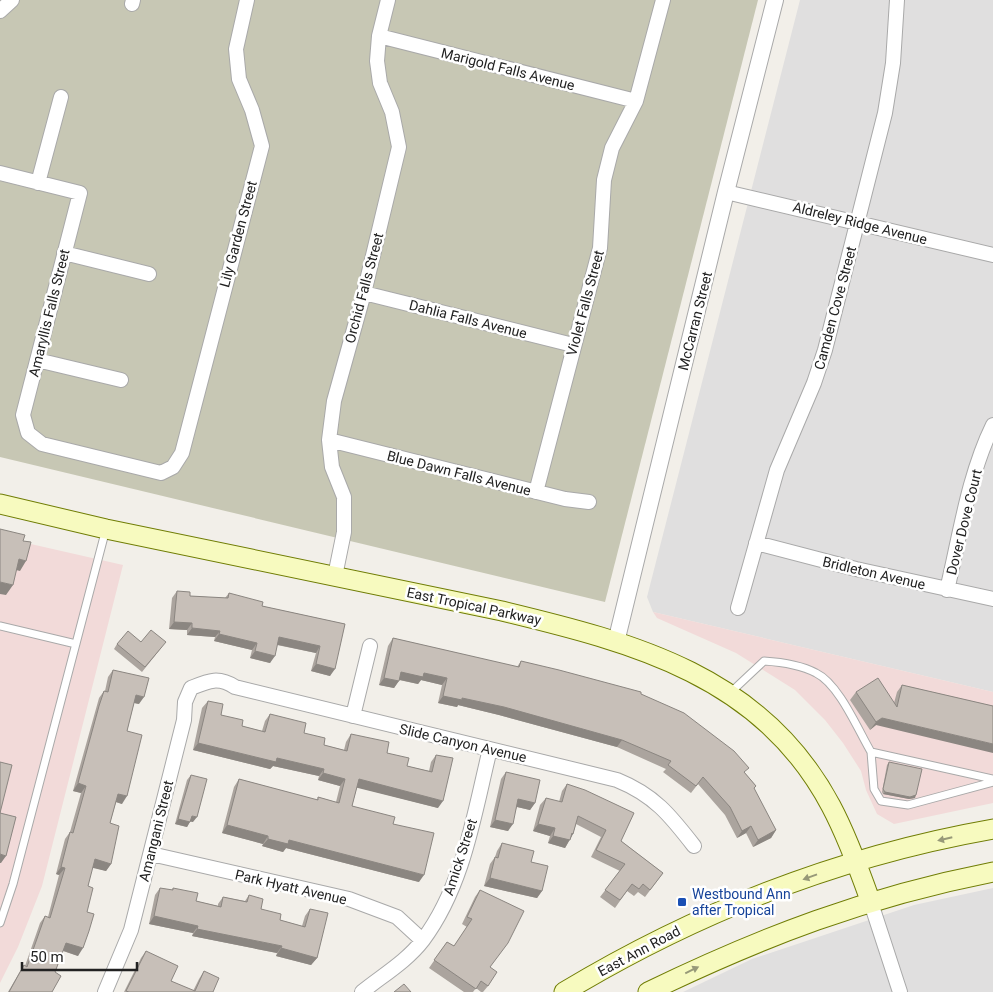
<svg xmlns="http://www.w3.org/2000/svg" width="993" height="992" font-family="Roboto,sans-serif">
	<rect width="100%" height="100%" fill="#f2efe9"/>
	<path fill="#e0dfdf" d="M800 0H993V692L653 612 647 597Z
		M993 888V992H683L752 959 914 905Z"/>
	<path fill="#f2dad9" d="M0 537 123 565 42 886 18 947 0 983Z
		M653 612 993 692V803L894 824 877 814 866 790 861 771 843 743 825 720 795 690 736 653 657 618Z"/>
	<path fill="#c7c7b4" d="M0 0H758L605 602 0 457Z"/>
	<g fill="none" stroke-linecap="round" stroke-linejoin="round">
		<defs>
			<path id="service" d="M0 626 76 644
				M730 693 764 661C780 662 801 665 816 673 839 684 858 730 871 752L993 779
				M871 752 874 789 881 801 908 805 993 782
				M0 923 13 884 106 529"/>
			<path id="minor" d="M132 4 133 0
				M0 11 12 0
				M379 36 636 101
				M0 173 80 193 23 415 28 433 42 444 161 473 173 467 182 453 262 146 252 110 239 79 236 49 247 0
				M38 183 61 97
				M726 192 993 255
				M64 253 149 274
				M364 293 573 345
				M37 360 121 380
				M329 440 565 499 589 502
				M536 492 600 248 604 180 612 148 636 101 663 0
				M756 543 856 569 993 599
				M335 576 344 532V497L332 467 329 440 334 401 364 293 399 147 392 112 380 83 377 61 379 36 388 0
				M947 590C960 536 968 476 993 425
				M738 608 777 470 814 383 825 350 885 113 893 63 897 0
				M353 716 370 646
				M151 854 349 899 397 917 422 940
				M870 900 900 992
				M105 992 131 930 184 720 185 702 191 688C208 681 218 676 235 687L617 780C654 795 670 815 694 846
				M362 992C383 975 406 962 423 940 464 885 474 814 490 749"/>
			<path id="tertiary" d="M616 642 726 192 775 0"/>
			<path id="secondary" d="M0 504 106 529 502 611C635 643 762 676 831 806 847 836 859 869 870 900
				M564 992C697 912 839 856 993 829
				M648 992C764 936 866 897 993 872"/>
		</defs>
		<use href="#service" stroke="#a9a9a9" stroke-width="9"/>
		<use href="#minor" stroke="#a9a9a9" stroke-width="16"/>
		<use href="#tertiary" stroke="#a9a9a9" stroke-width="18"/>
		<use href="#secondary" stroke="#707d05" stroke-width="21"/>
		<use href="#service" stroke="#fff" stroke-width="7"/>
		<use href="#minor" stroke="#fff" stroke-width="14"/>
		<use href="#tertiary" stroke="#fff" stroke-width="16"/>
		<use href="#secondary" stroke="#f7fabf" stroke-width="19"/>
	</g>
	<path fill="#aba49e" d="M177 591 190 596 225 598 229 593 262 606 345 624 330 676 311 671 316 653 277 645 270 663 250 658 252 650 214 641 215 637 187 635V630L169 629 172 598Z
		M393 638 517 667 521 661 641 694 745 773 756 786 754 789 776 830 771 838 753 847 746 833 737 838 725 815 698 784 691 793 663 772 666 769 617 747 499 715 458 705 457 707 438 703 442 685 421 680 418 684 399 680 394 688 379 685 388 646Z
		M117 644 162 647 142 672 114 649Z
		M113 670 139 704 134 703 127 731 122 804 116 802 110 823 111 864 106 871 92 867 88 886 87 912 78 956 63 951 55 972 52 992H8L19 973 24 965 25 966 40 923 45 916 48 917 59 875 56 874 65 839 70 832 81 793 73 791 99 698 104 691H105L108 677Z
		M902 685 993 706 876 725 870 730 850 700 856 692 894 703 897 692Z
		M208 701 221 715 242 726 262 731 265 721 270 714 324 745 344 750 346 742 351 734 387 753 407 766 429 771 431 762 436 755 438 808 357 787 352 806 393 824 419 882 286 848 283 852 262 846 263 844 222 833 234 787 239 779 317 800 318 797 336 802 340 786 318 780 319 776 273 766 270 769 193 750 202 708Z
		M889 762 915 798 909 799 883 794 882 792 887 765Z
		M506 772 535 803 530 810 517 807 508 831 490 827 501 779Z
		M191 775 193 822 190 821 187 827 175 824 187 780Z
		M567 784 621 841 663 873 645 897 638 892 634 896 627 891 615 908 600 897 620 871 591 857 601 837 576 824 573 834 565 848 548 843 550 836 533 831 540 805 546 798 559 802 562 791Z
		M502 843 531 862 542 891 537 898 484 886 490 864 495 857 497 851Z
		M160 888 172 890 173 888 196 901 218 906V904L223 897 245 901 249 895 261 909 280 920 302 926 305 916 310 909 317 958 311 965 276 956 277 953 192 936 193 933 149 924 155 895Z
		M480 890 490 967 488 986 483 992H481L476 988 473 992H464L429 968 447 942 454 946 467 927 462 924 475 897Z
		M146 951 171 981 193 991 199 979 204 971 213 992H124L141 958Z"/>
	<path fill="#8b8681" d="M19 559 26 561 20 571 12 569Z
		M0 582 13 585 6 595 0 594Z
		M174 622 192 623 187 630 169 629Z
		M192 628 220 631 215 637 187 635Z
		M219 634 257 643 252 650 214 641Z
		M279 637 320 646 316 653 274 644Z
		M255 651 275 656 270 663 250 658Z
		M316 664 335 669 330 676 311 671Z
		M401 672 424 673 447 678 442 685 421 680 418 684 396 679Z
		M384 678 399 681 394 688 379 685Z
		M136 695 144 697 139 704 130 702Z
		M443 696 462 698 504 707 622 740 617 747 499 715 458 705 457 707 438 703Z
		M882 718 993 744V753L876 725 870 730 876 722Z
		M198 743 277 758 324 769 319 776 273 766 270 769 193 750Z
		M323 773 345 779 340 786 318 780Z
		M359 779 443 801 438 808 354 787Z
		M78 783 86 786 81 793 73 791Z
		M885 792 916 795 915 798 909 799 883 794Z
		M118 794 127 796 122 804 113 801Z
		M518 799 535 803 530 810 513 806Z
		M192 816 197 817 193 822 188 821Z
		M178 819 190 822 187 827 175 824Z
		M495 820 513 824 508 831 490 827Z
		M538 824 555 828 550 836 533 831Z
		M227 825 268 836 263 844 222 833Z
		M751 826 746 833 737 838 742 831Z
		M776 830 771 838 753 847 758 840Z
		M572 833 573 834 565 848 548 843 553 836Z
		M268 839 289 840 424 875 419 882 286 848 283 852 262 846Z
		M0 854 6 856 1 863H0Z
		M95 859 111 864 106 871 89 867Z
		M61 867 65 868 59 875 56 874Z
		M490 878 542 891 537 898 484 886Z
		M154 916 198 926 193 933 149 924Z
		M197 929 282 946 277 953 192 936Z
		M66 943 83 948 78 956 61 950Z
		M281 948 317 958 311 965 276 956Z"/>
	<path fill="#c7bfb8" stroke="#8b8681" d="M0 529 25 535 23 541 31 542 26 561 19 559 13 585 0 582Z
		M177 591 190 592V596L228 598 229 593 263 602 262 606 345 624 335 669 316 664 320 646 279 637 275 656 255 651 257 643 219 634 220 631 192 628V623L174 622Z
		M151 630 166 642 145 667 117 644 128 631 141 642Z
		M393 638 519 667 521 661 559 670 641 692V694L684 713 734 751 749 768 744 772 756 786 754 788 776 830 758 840 751 826 742 831 730 807 703 777 696 786 668 765 671 761 622 740 504 707 462 698V700L443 696 447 678 424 673 423 677 401 672 399 681 384 678Z
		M113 670 149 678 144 697 136 695 127 731 142 735 127 796 118 794 110 823 119 826 111 864 95 859 88 886 93 888 87 912 94 914 89 931 83 948 66 943 55 972 61 976 52 992H9L24 965 27 967 45 916 50 918 65 868 61 867 70 832 73 833 86 786 78 783 99 706 104 691 108 692Z
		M878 678 897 707 902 685 993 706V744L882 718 876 722 856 692Z
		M208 701 223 704 221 715 243 720 242 726 265 732 270 714 306 723 304 733 325 738 324 745 347 751 351 734 389 742 387 753 409 758 407 766 432 772 436 755 453 758 443 801 359 779 352 806 395 817 393 824 434 833 424 875 289 840 288 844 268 839V836L227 825 239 779 318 800V797L339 803 345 779 323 773 324 769 277 758 276 762 198 743Z
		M0 762 12 765 0 813 16 817 6 856 0 854Z
		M889 762 922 769 916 795 910 797 885 792 883 789Z
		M506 772 540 780 535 803 518 799 513 824 495 820Z
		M191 775 207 779 197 817 192 816 190 822 178 819Z
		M567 784 585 790 634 813 621 841 663 873 650 890 643 884 639 889 632 884 620 900 605 890 625 864 596 850 606 830 578 816 573 834 572 833 570 840 553 836 555 828 538 824 546 798 562 802Z
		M502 843 534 851 531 862 548 866 542 891 490 878 495 857 498 858Z
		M160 888 173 890V888L198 893 196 901 221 907 223 897 247 902 249 895 263 899 261 909 281 914 280 920 305 927 310 909 328 913 317 958 281 948 282 946 197 929 198 926 154 916Z
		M480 890 524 911 508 943 490 967 497 972 488 986 481 981 476 989 434 960 447 942 454 946 472 919 467 917Z
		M146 951 178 966 171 981 195 991 204 971 219 978 213 992H129L126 991Z
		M404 984 411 992H394Z"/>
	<defs><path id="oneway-solid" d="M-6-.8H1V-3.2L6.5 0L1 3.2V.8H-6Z" transform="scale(1.25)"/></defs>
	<g fill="#979978">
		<use href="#oneway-solid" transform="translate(945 839) rotate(167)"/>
		<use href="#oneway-solid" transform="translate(810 877) rotate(160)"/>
		<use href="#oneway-solid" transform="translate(692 970) rotate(-26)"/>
	</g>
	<rect fill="#1a4fb4" stroke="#fff" stroke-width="2" x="677" y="897" width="10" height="10" rx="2.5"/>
	<g text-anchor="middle" stroke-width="5" stroke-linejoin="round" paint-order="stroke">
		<g font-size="14" fill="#222" stroke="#fff">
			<text transform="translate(508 69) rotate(14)" y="5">Marigold Falls Avenue</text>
			<text transform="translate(860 223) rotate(14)" y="5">Aldreley Ridge Avenue</text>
			<text transform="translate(238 234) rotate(-75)" y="5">Lily Garden Street</text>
			<text transform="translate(364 288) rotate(-75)" y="5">Orchid Falls Street</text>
			<text transform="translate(585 303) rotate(-75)" y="5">Violet Falls Street</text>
			<text transform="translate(835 308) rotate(-75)" y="5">Camden Cove Street</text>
			<text transform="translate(49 313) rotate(-76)" y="5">Amaryllis Falls Street</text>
			<text transform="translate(468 319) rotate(14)" y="5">Dahlia Falls Avenue</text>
			<text transform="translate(695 321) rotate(-76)" y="5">McCarran Street</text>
			<text transform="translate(459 473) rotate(14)" y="5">Blue Dawn Falls Avenue</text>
			<text transform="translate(964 522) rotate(-76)" y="5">Dover Dove Court</text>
			<text transform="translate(874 573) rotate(13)" y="5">Bridleton Avenue</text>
			<text transform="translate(474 606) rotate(12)" y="5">East Tropical Parkway</text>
			<text transform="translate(463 743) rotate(13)" y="5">Slide Canyon Avenue</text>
			<text transform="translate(156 831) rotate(-76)" y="5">Amangani Street</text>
			<text transform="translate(460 857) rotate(-72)" y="5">Amick Street</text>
			<text transform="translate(291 887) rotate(13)" y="5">Park Hyatt Avenue</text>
			<text transform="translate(639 951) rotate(-28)" y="5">East Ann Road</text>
		</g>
		<g font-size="14" fill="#164399" stroke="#fff" text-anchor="start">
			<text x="692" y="899">Westbound Ann<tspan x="692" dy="16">after Tropical</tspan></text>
		</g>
	</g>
	<path d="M22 962v8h115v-8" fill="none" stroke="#222222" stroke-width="2.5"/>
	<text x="30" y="962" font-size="15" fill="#222222" stroke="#ffffff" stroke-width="4" paint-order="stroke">50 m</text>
</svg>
